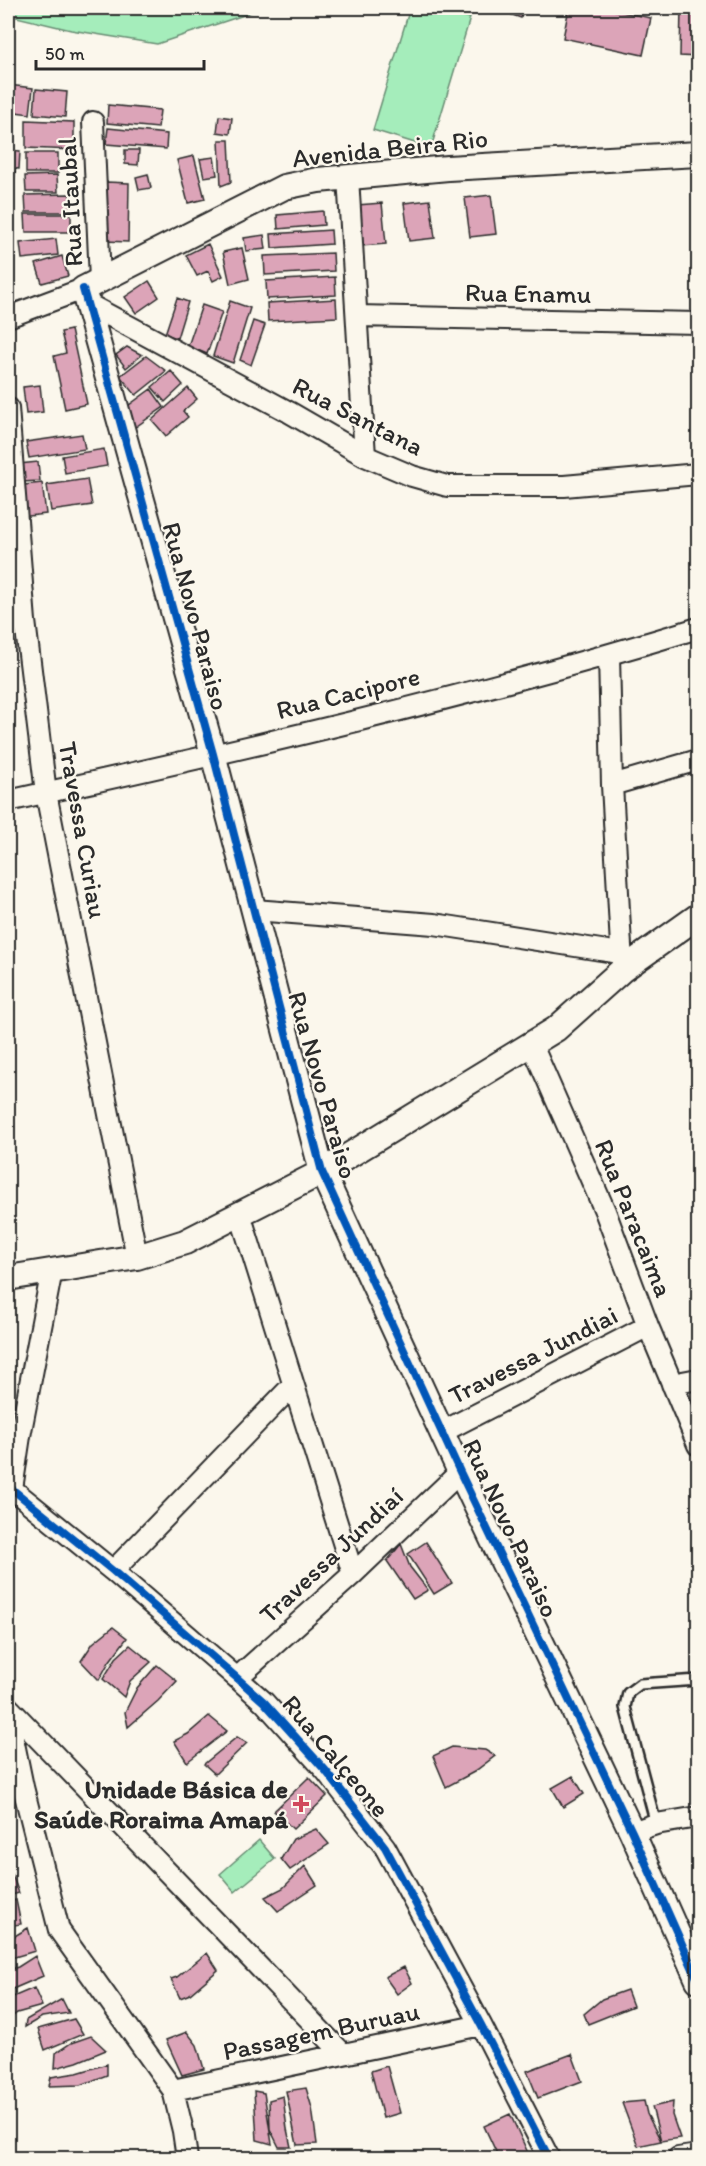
<svg xmlns="http://www.w3.org/2000/svg" width="706" height="2166" font-family="Itim,sans-serif">
	<rect width="100%" height="100%" fill="#fbf7ec"/>
	<filter id="ink" filterUnits="userSpaceOnUse"><feTurbulence type="fractalNoise" baseFrequency=".0167" numOctaves="2"/><feDisplacementMap in="SourceGraphic" scale="12" xChannelSelector="R" yChannelSelector="G"/><feConvolveMatrix kernelMatrix="1 2 1 2 8 2 1 2 1" color-interpolation-filters="sRGB"/></filter>
	<g filter="url(#ink)">
		<path fill="#a5edbb" stroke="#688c73" stroke-width="1.5" d="M8 8H259L244 15 157 44 71 30 8 15Z
			M410 8H436L470 18 431 148 373 130Z
			M259 1840 275 1859 235 1892 220 1874Z"/>
		<path fill="#dca4b8" stroke="#2b2b2b" stroke-width="1.5" d="M493 8H524L521 18Z
			M569 8H603L651 18 643 55 563 38Z
			M681 8H698V57L680 56Z
			M8 85 33 88 30 114 8 111Z
			M36 89 67 92 65 117 34 114Z
			M108 105 160 110 158 128 107 123Z
			M219 116 232 118 230 134 217 132Z
			M26 120 74 122V150L26 148Z
			M108 128 167 134 166 149 106 144Z
			M219 140H229L231 182 221 186Z
			M8 150 20 151 19 169 8 168Z
			M125 150H139L138 165 125 164Z
			M26 153H58V173H26Z
			M194 156 205 199 188 203 177 160Z
			M214 157 217 175 204 177 200 159Z
			M8 171H15L13 194 8 193Z
			M148 174 151 188 139 190 136 177Z
			M57 175 58 192H26L25 176Z
			M106 182 129 183 128 242 105 241Z
			M70 194 71 212H26L25 195Z
			M491 195 496 234 470 237 465 198Z
			M8 198 14 199 13 221H8Z
			M430 200 435 238 409 241 404 203Z
			M382 203 386 244 361 246 357 205Z
			M323 211 324 225 278 229 277 215Z
			M25 214H71V232H26Z
			M331 230 332 244 272 248 271 234Z
			M264 235 266 249 246 251 244 238Z
			M56 239 58 255 22 259 20 243Z
			M208 244 223 276 213 281 208 271 197 276 186 255Z
			M242 248 249 279 230 284 223 252Z
			M333 253 334 271 265 275 264 256Z
			M62 256 68 276 42 283 36 264Z
			M335 277 336 295 267 299 266 281Z
			M149 281 159 297 136 313 125 297Z
			M177 298 188 302 177 338 165 334Z
			M336 299 337 317 268 321 267 303Z
			M230 301 250 308 233 363 213 356Z
			M202 305 222 312 207 354 188 346Z
			M253 321 265 325 251 365 240 360Z
			M71 330 87 404 65 409 54 356 66 353 61 332Z
			M127 347 142 355 126 368 116 355Z
			M146 356 166 371 136 395 120 376Z
			M171 371 183 385 165 402 152 387Z
			M40 385 43 412 26 414 23 387Z
			M188 388 197 399 183 411 188 417 166 436 152 420Z
			M151 389 164 407 134 428 121 411Z
			M82 434 85 449 29 458 26 442Z
			M104 449 107 466 65 473 62 456Z
			M38 462 40 481 21 482 19 464Z
			M87 479 92 505 51 511 47 485Z
			M42 483 46 514 20 517 16 486Z
			M426 1542 452 1583 434 1594 408 1554Z
			M401 1544 410 1567 428 1590 413 1599 387 1561Z
			M113 1627 127 1638 109 1662 99 1680 81 1661 93 1643Z
			M130 1645 151 1662 130 1681 124 1697 103 1679 116 1658Z
			M157 1665 177 1681 158 1701 128 1727 125 1712 137 1688Z
			M209 1716 227 1731 187 1762 174 1741 188 1734Z
			M237 1737 247 1743 215 1774 204 1764Z
			M452 1747 485 1750 495 1756 474 1772 446 1787 433 1756Z
			M573 1776 584 1794 563 1807 552 1788Z
			M309 1777 327 1796 293 1829 274 1811Z
			M316 1829 329 1844 290 1870 281 1859 293 1839Z
			M305 1866 317 1885 278 1911 265 1897 283 1888Z
			M11 1872 19 1893 8 1896V1873Z
			M16 1900 21 1924 8 1926V1902Z
			M28 1928 35 1951 8 1959V1940Z
			M207 1953 218 1970 190 1994 180 1998 171 1979 177 1977Z
			M35 1956 43 1976 8 1991V1970L18 1967Z
			M404 1967 412 1983 397 1994 385 1977Z
			M34 1988 42 2006 17 2013 8 2020V1999Z
			M627 1990 633 2006 588 2024 584 2014 602 1999Z
			M62 1999 69 2013 42 2017 25 2027 26 2020Z
			M74 2019 83 2034 45 2050 38 2029Z
			M187 2032 197 2045 204 2069 182 2075 166 2040Z
			M91 2036 106 2050 77 2062 55 2068 56 2053 71 2043Z
			M572 2054 582 2081 538 2098 527 2071Z
			M107 2064V2075L81 2085 49 2086 51 2077 77 2073Z
			M387 2066 400 2113 383 2118 371 2071Z
			M306 2088 312 2108 317 2144 297 2145 286 2091Z
			M254 2091 264 2093 272 2144 257 2140Z
			M283 2096 287 2129 291 2147H279L270 2129 269 2100Z
			M644 2101 647 2114 661 2141 638 2146 622 2103Z
			M673 2102 672 2115 680 2138 661 2141 652 2107Z
			M510 2114 529 2155 521 2158H499L484 2126Z"/>
		<g fill="none" stroke-linecap="round" stroke-linejoin="round">
			<defs>
				<path id="service" d="M656 1824 625 1707 628 1693 640 1684 698 1680"/>
				<path id="minor" d="M93 122 100 280
					M348 177 365 456
					M88 304 289 412 365 456 412 476 447 486H564L698 474
					M357 316 698 323
					M8 317 83 289
					M8 408 25 621 46 793 137 1257
					M609 655 612 785 622 964
					M612 785 698 760
					M8 801C239 750 472 697 698 628
					M254 910 434 924 620 953
					M532 1045 605 1211 648 1326 698 1445
					M240 1214 353 1574
					M672 1384 698 1379
					M442 1432 648 1326
					M12 1489 113 1571 237 1678 264 1702 326 1771 385 1847 481 2025 549 2158
					M8 1495 12 1489 20 1436 52 1270
					M113 1571 293 1385
					M237 1678 353 1574 460 1472
					M8 1707 343 2054
					M8 1714 23 1787 59 1930 173 2090 183 2131 187 2158
					M632 1832 656 1824 698 1817
					M173 2090 481 2025
					M678 2158 698 2155"/>
				<path id="tertiary" d="M698 154 448 168 318 180 284 187 83 289 213 754 322 1172 460 1472 632 1832 698 1980
					M8 1278 137 1257 185 1242 322 1172 556 1029 622 970 698 916"/>
			</defs>
			<use href="#service" stroke="#2b2b2b" stroke-width="14"/>
			<use href="#minor" stroke="#2b2b2b" stroke-width="24"/>
			<use href="#tertiary" stroke="#2b2b2b" stroke-width="28"/>
			<use href="#service" stroke="#fbf7ec" stroke-width="9"/>
			<use href="#minor" stroke="#fbf7ec" stroke-width="20"/>
			<use href="#tertiary" stroke="#fbf7ec" stroke-width="24"/>
			<defs>
				<path id="cycleway" d="M83 289 213 754 322 1172 460 1472 632 1832 698 1980
					M12 1489 113 1571 237 1678 264 1702 326 1771 385 1847 481 2025 549 2158"/>
			</defs>
			<use href="#cycleway" stroke="#fbf7ec" stroke-width="11"/>
			<use href="#cycleway" stroke="#0057b8" stroke-width="8"/>
		</g>
	</g>
	<path fill="#d1495b" stroke="#fbf7ec" stroke-width="2" d="M298 1795h6v6h6v6h-6v6h-6v-6h-6v-6h6z"/>
	<g text-anchor="middle" stroke-width="4.5" stroke-linejoin="round" paint-order="stroke">
		<g font-size="26" fill="#2b2b2b" stroke="#fbf7ec">
			<text transform="translate(390 148) rotate(-6)" y="9">Avenida Beira Rio</text>
			<text transform="translate(70 202) rotate(-93)" y="9">Rua Itaubal</text>
			<text transform="translate(528 293) rotate(1)" y="9">Rua Enamu</text>
			<text transform="translate(358 416) rotate(27)" y="9">Rua Santana</text>
			<text transform="translate(196 616) rotate(75)" y="9">Rua Novo Paraiso</text>
			<text transform="translate(348 693) rotate(-14)" y="9">Rua Cacipore</text>
			<text transform="translate(83 830) rotate(80)" y="9">Travessa Curiau</text>
			<text transform="translate(323 1085) rotate(74)" y="9">Rua Novo Paraiso</text>
			<text transform="translate(634 1218) rotate(68)" y="9">Rua Paracaima</text>
			<text transform="translate(533 1355) rotate(-27)" y="9">Travessa Jundiai</text>
			<text transform="translate(511 1528) rotate(65)" y="9">Rua Novo Paraiso</text>
			<text transform="translate(331 1555) rotate(-43)" y="9">Travessa Jundiaí</text>
			<text transform="translate(336 1756) rotate(50)" y="9">Rua Calçeone</text>
			<text transform="translate(321 2031) rotate(-12)" y="9">Passagem Buruau</text>
		</g>
		<g font-size="26" font-weight="bold" fill="#2b2b2b" stroke="#fbf7ec" text-anchor="end">
			<text x="288" y="1798">Unidade Básica de<tspan x="288" dy="30">Saúde Roraima Amapá</tspan></text>
		</g>
	</g>
	<rect width="706" height="2166" fill="none" stroke="#fbf7ec" stroke-width="30"/>
	<rect x="15" y="15" width="676" height="2136" fill="none" stroke="#2b2b2b" stroke-width="2" filter="url(#ink)"/>
	<path d="M36 60v9h168v-9" fill="none" stroke="#2b2b2b" stroke-width="3"/>
	<text x="45" y="60" font-size="18" fill="#2b2b2b" stroke="#fbf7ec" stroke-width="4.5" paint-order="stroke">50 m</text>
</svg>
